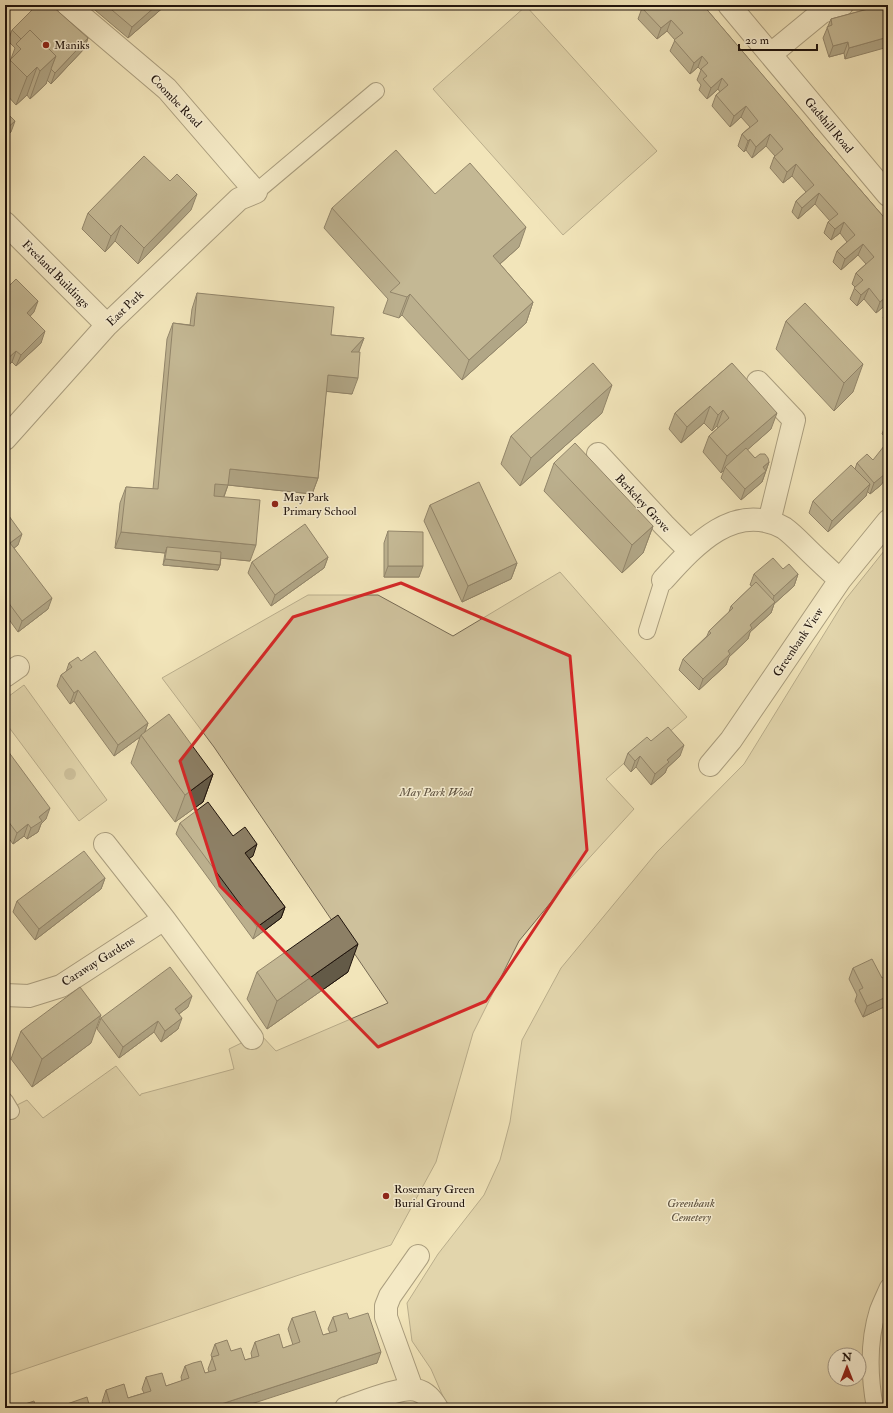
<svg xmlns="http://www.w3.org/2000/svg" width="893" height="1413" font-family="'IM FELL Double Pica',serif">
	<rect width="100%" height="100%" fill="#f2e5ba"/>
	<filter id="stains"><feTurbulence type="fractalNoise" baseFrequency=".005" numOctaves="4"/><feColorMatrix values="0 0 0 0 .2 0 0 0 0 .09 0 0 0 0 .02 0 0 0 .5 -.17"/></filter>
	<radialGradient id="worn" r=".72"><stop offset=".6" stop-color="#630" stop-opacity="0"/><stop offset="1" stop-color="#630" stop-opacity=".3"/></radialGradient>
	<path fill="#cec19c" stroke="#766a54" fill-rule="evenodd" d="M526 6 657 151 563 235 433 89Z
		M888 546V1408H448L431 1369 412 1341 407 1303 438 1254 484 1195 500 1160 510 1122 522 1040 561 968 657 852 744 764 845 600ZM835 1355H859V1379H835Z
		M560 572 687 717 649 749 645 745 606 779 634 809 570 879 519 941 473 1033 436 1162 391 1245 299 1275 5 1376V1111L27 1100 43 1118 116 1066 140 1096 141 1094 234 1069 229 1049 260 1034 276 1051 388 1003 214 747 162 678 308 595H378L453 636Z
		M24 685 107 800 79 821 5 722V699Z"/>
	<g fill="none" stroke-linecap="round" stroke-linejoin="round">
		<defs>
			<path id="lane" d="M256 192 376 91
				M647 631 663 580
				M5 1101 11 1111
				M875 1408C869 1375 868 1342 878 1310 881 1302 885 1294 888 1287"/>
			<path id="street" d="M729 5 888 195
				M771 54 822 12 842 5
				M5 223 107 325
				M758 382 794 420 769 522
				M5 439 107 325 239 199 256 192 167 89 68 5
				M598 454 664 525 690 551
				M663 580C693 547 734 500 784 528 791 533 798 540 804 546 816 558 828 569 840 580
				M5 676 18 667
				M710 765 731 740 840 580 888 521
				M105 844 164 919 252 1038
				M5 995 29 996 61 986 164 919
				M412 1389 386 1317V1306L390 1296 418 1256
				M346 1408C361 1403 402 1386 416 1390 426 1392 432 1400 437 1408"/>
		</defs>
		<use href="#lane" stroke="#544838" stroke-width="18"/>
		<use href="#street" stroke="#544838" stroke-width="24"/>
		<use href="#lane" stroke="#f7eed2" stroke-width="16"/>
		<use href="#street" stroke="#f7eed2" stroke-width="22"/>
	</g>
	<circle fill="#a09376" cx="70" cy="774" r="6"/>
	<path fill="#796e58" stroke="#1f130c" d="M89 5H166L128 38Z
		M703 5 814 136 888 222V303L876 313 864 299 857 306 850 299 855 287 852 284 856 273 866 264 858 255 841 270 833 262 837 251 847 242 840 233 831 240 824 233 828 222 830 221 815 204 798 219 792 212 796 201 806 192 792 176 783 183 770 168 774 157 775 156 766 146 752 158 746 150 744 152 738 146 742 134 750 127 741 117 730 127 712 106 716 95 720 92 718 89 707 99 699 90 701 85 697 80 701 70 698 67 690 74 670 51 675 40 667 31 657 39 638 19 642 8Z
		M883 5 845 59 844 53 829 57 823 38 831 19Z
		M12 30 88 38 84 49 51 84 47 80 46 84 30 99 27 95 16 105 5 93V75L15 48 8 41Z
		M435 194 519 247 500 264 533 302 526 323 462 380 402 315 399 318 383 313 388 299 324 228 332 208Z
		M191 210 138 264 115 241 105 252 82 229 88 213Z
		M5 290 34 312 30 316 41 343 16 366 12 362 5 369Z
		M197 293 331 335 364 338 358 352 352 394 326 391 318 478 312 494 228 485 224 497 250 561 221 558 220 565 218 570 163 565 165 553 115 548 120 503 126 487 153 489 167 339 173 323 190 325 192 309Z
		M888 306V324L883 318 887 307Z
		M786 321 853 392 834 411 776 349Z
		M732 363 771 429 747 450 755 458 769 462 762 482 741 500 721 478 724 470 721 473 703 452 709 436 718 428 717 426 712 431 704 423 681 443 669 429 675 413Z
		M602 413 520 486 501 464 511 436Z
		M888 420V439L882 434 886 423Z
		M554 463 653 526 643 553 622 573 544 491Z
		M857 463 881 485 870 494 867 491 866 496 828 532 809 513 813 501 855 469Z
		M430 505 517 563 511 579 462 602 424 521Z
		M5 519 18 545 14 548 48 609 18 632 5 614Z
		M388 531 419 577H384V543Z
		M328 557 324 568 271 606 248 573 252 562Z
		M783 569 798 574 794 586 774 604 771 613 750 632 748 639 729 657 726 665 699 690 679 670 683 659 707 636 709 631 729 612 731 606 752 586 750 585 754 574Z
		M81 661 148 723 145 732 213 774 203 802 175 822 131 763 140 737 114 756 74 701 70 704 57 686 61 675 66 672 69 663Z
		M651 741 680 756 667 768 665 773 651 785 636 767 631 772 624 764 628 753Z
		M5 747 46 819 41 824 38 832 27 839 24 836 13 844 5 833Z
		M180 823 233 836 253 856 249 858 285 907 281 918 253 939 176 834Z
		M105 878 101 889 35 940 13 912 17 901Z
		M853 968 888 980V1005L863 1017 855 1001 857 995 849 979Z
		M257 972H348L267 1029 247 999Z
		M188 1007 179 1014 178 1029 161 1042 154 1032 119 1058 97 1029 101 1018Z
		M21 1031 91 1043 32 1087 11 1059Z
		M333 1317 349 1319 377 1363 104 1406 102 1402 106 1390 128 1398 144 1393 142 1389 146 1377 166 1386 182 1381 181 1377 185 1366 205 1373 209 1372 208 1369 212 1358 211 1355 215 1344 231 1351 245 1360 252 1358 251 1353 255 1342 283 1348 293 1345 288 1329 292 1318 323 1335 330 1333 328 1329Z"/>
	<path fill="#635a47" stroke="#1f130c" d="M157 5H166L128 38 132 27Z
		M671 20 667 31 657 39 661 28Z
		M888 37V47L845 59 849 48Z
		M88 38 84 49 51 84 55 73Z
		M848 42 844 53 829 57 833 46Z
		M56 56 46 84 30 99 40 71Z
		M702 56 698 67 690 74 694 63Z
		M37 67 27 95 16 105 27 77Z
		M722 78 718 89 707 99 711 88Z
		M746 106 741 117 730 127 734 116Z
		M15 121 11 132 5 138V130Z
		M770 134 766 146 752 158 756 147Z
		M750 139 746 150 744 152 748 141Z
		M796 164 792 176 783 183 787 172Z
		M819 193 815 204 798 219 802 208Z
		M197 194 191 210 138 264 144 248Z
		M844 222 840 233 831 240 835 229Z
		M121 225 115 241 105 252 111 236Z
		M526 227 519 247 485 277 493 256Z
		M863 244 858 255 841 270 845 259Z
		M869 288 864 299 857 306 861 295Z
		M410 294 402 315 399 318 407 297Z
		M888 295V303L876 313 880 302Z
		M38 301 34 312 23 324 27 313Z
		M533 302 526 323 462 380 469 360Z
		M45 331 41 343 16 366 21 355Z
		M364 338 358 354 351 352Z
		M16 351 12 362 5 369V361Z
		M863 364 853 392 834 411 844 383Z
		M328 375 358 378 352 394 322 391Z
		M612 385 602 413 520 486 531 458Z
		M710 406 704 423 681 443 687 427Z
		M723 410 717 426 712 431 718 415Z
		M777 413 771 429 727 468 725 467 724 470 721 473 727 456Z
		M769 462 762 482 741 500 745 489 763 467Z
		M230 469 318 478 312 494 228 485 222 501 209 500 215 484Z
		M888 470V475L881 485 870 494 874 483Z
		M870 484 866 496 828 532 832 521Z
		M653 526 643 553 622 573 632 545Z
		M121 532 256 545 250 561 166 553 167 547 165 553 115 548Z
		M22 534 18 545 6 554 10 543Z
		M328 557 324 568 271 606 275 595Z
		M165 559 220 565 218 570 163 565Z
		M517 563 511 579 462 602 468 586Z
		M388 566H423L419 577H384Z
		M798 574 794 586 774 604 771 613 750 632 748 639 729 657 726 665 699 690 703 679 750 625 771 606 774 596Z
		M52 598 48 609 18 632 22 621Z
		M78 690 74 701 70 704 74 693Z
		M148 723 144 734 141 735 140 737 114 756 118 745Z
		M684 745 680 756 667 768 665 773 651 785 655 774 667 760Z
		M640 756 636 767 631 772 635 761Z
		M213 774 203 802 175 822 185 795Z
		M50 808 46 819 41 824 38 832 27 839 31 828 39 817Z
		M28 824 24 836 13 844 17 833Z
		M257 844 253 856 241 864 245 853Z
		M105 878 101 889 35 940 39 929Z
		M9 904 5 915V907Z
		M285 907 281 918 253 939 257 927Z
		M358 944 348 972 267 1029 277 1001Z
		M192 996 188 1007 171 1020 175 1009Z
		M888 996V1005L863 1017 867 1006Z
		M101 1015 91 1043 32 1087 42 1059Z
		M182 1018 178 1029 161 1042 165 1031Z
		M158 1021 154 1032 119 1058 123 1047Z
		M381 1352 377 1363 239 1408H209Z"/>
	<path fill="#8d8066" stroke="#1f130c" d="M37 5H51L88 38 55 73 51 69 56 56 30 30 21 39 12 30Z
		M106 5H157L132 27Z
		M645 5H703L801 120 814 136 888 222V295L880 302 869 288 861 295 854 288 863 280 856 273 874 257 863 244 845 259 837 251 855 235 844 222 835 229 828 222 838 214 819 193 802 208 796 201 814 185 796 164 787 172 774 157 783 149 770 134 756 147 750 139 748 141 742 134 758 121 746 106 734 116 716 95 728 85 722 78 711 88 703 79 707 76 701 69 708 63 702 56 694 63 674 40 683 33 671 20 661 28 642 8Z
		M883 5H888V37L849 48 848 42 833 46 827 27 832 25 831 19Z
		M30 30 56 56 40 71 37 67 27 77 10 60 21 49 16 44Z
		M5 111 15 121 5 130Z
		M396 150 435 194 470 163 526 227 493 256 533 302 469 360 410 294 407 297 390 292 400 283 332 208Z
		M144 156 170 181 177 174 197 194 144 248 121 225 111 236 88 213Z
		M16 279 38 301 27 313 45 331 21 355 16 351 5 361V290Z
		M197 293 334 307 331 335 364 338 351 352H360L358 378 328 375 318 478 230 469 228 485 215 484 214 496 260 500 256 545 121 532 126 487 158 489 173 323 194 326Z
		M805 303 863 364 844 383 786 321Z
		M593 363 612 385 531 458 511 436Z
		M732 363 777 413 727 456 709 436 729 418 723 410 718 415 710 406 687 427 675 413Z
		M888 420V425L886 423Z
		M888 441V470L885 474 874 483 857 463 867 454 873 460Z
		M575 443 653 526 632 545 554 463Z
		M746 448 755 458 760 454H765L768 458 769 462 763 467 766 471 745 489 725 467Z
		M851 465 870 484 832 521 813 501Z
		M479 482 517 563 468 586 430 505Z
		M9 516 22 534 10 543 52 598 22 621 5 598V519Z
		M305 524 328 557 275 595 252 562Z
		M388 531 423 532V566H388Z
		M167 547 221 552 220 565 165 559Z
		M773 558 783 569 789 564 798 574 774 596 754 574Z
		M756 582 775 602 750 625 752 628 728 651 730 654 703 679 683 659 711 633 709 631 733 608 731 606Z
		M95 651 148 723 118 745 78 690 74 693 61 675 72 667 69 663 78 657 81 661Z
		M169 714 213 774 185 795 141 735Z
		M668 727 684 745 667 760 669 762 655 774 640 756 635 761 628 753 647 737 651 741Z
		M5 747 50 808 39 817 42 821 31 828 28 824 17 833 5 817V815L8 813 5 810Z
		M208 802 233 836 245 827 257 844 245 853 285 907 257 927 180 823Z
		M84 851 105 878 39 929 17 901Z
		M5 898 9 904 5 907Z
		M338 915 358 944 277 1001 257 972Z
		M872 959 882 978 886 976 888 980V996L867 1006 859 990 863 988 853 968Z
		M170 967 192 996 175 1009 182 1018 165 1031 158 1021 123 1047 101 1018Z
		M80 987 101 1015 42 1059 21 1031Z
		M315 1311 323 1335 337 1331 333 1317 347 1313 349 1319 368 1313 381 1352 209 1408H98L110 1404 106 1390 124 1384 128 1398 151 1391 146 1377 162 1373 166 1386 189 1378 185 1366 193 1363 201 1361 205 1373 216 1370 212 1357 219 1355 215 1344 227 1340 231 1351 241 1348 245 1360 259 1356 255 1342 279 1334 283 1348 300 1342 292 1318Z
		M87 1397 90 1408H68L67 1404Z
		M34 1401 36 1408H23L22 1405Z
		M429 1404 430 1408H419Z"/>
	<path d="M0 0H893V1413H0ZM401 583 570 656 587 850 486 1001 378 1047 220 886 180 761 293 617Z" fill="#f2e5ba" fill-opacity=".55" fill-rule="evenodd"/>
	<path fill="none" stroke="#d62828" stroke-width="3" stroke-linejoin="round" d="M401 583 570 656 587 850 486 1001 378 1047 220 886 180 761 293 617Z"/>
	<g fill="#8f2418" stroke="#f7eed2" stroke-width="1.5">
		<circle cx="46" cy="45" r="4"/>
		<circle cx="275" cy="504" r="4"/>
		<circle cx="386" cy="1196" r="4"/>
	</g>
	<g text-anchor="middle" stroke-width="3" stroke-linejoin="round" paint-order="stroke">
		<g font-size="12" fill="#1f130c" stroke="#f7eed2" text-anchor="start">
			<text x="54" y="49">Maniks</text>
			<text x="283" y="501">May Park<tspan x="283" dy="14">Primary School</tspan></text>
			<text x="394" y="1193">Rosemary Green<tspan x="394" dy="14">Burial Ground</tspan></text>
		</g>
		<g font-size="12" fill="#1f130c" stroke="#f7eed2">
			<text transform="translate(176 101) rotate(46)" y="4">Coombe Road</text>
			<text transform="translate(829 125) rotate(50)" y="4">Gadshill Road</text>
			<text transform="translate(56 274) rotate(45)" y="4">Freeland Buildings</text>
			<text transform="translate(125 308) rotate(-44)" y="4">East Park</text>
			<text transform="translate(643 503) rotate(47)" y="4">Berkeley Grove</text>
			<text transform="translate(798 642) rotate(-56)" y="4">Greenbank View</text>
			<text transform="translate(98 961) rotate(-32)" y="4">Caraway Gardens</text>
		</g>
		<g font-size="12" font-style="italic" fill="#5c503e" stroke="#f7eed2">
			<text x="436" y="796">May Park Wood</text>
			<text x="691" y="1207">Greenbank<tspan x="691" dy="14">Cemetery</tspan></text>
		</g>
	</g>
	<rect width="893" height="1413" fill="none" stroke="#f2e5ba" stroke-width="20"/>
	<rect x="6" y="6" width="881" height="1401" fill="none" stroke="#1f130c" stroke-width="2"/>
	<rect x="10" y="10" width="873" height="1393" fill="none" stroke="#1f130c"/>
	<g transform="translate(847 1367)"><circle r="19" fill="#f7eed2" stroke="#a19683"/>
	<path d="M0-3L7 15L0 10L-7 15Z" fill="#8f2418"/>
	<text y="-6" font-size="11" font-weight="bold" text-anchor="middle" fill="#1f130c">N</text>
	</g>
	<path d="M739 44v6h78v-6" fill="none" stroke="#1f130c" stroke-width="2"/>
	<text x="745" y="44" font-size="12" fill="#1f130c" stroke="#f7eed2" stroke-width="3" paint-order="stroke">20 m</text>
	<rect width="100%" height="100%" filter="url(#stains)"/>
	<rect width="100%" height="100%" fill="url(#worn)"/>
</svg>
